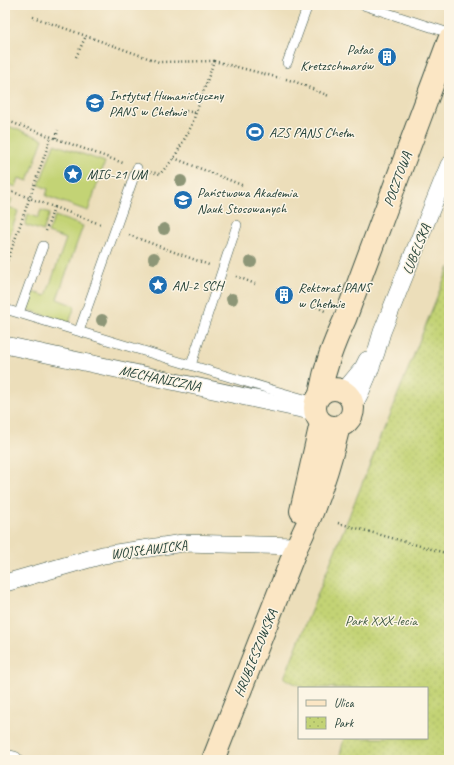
<svg xmlns="http://www.w3.org/2000/svg" width="454" height="765" font-family="Caveat,sans-serif">
	<defs>
		<pattern id="park-dots" width="8" height="8" patternUnits="userSpaceOnUse"><rect width="8" height="8" fill="#c3d375"/><path d="M2 2h.1M6 6h.1" fill="none" stroke="#a7b666" stroke-width="1.8" stroke-linecap="round"/></pattern>
	</defs>
	<rect width="100%" height="100%" fill="#fcf5e5"/>
	<filter id="ink" filterUnits="userSpaceOnUse"><feTurbulence type="fractalNoise" baseFrequency=".025" numOctaves="2"/><feDisplacementMap in="SourceGraphic" scale="8" xChannelSelector="R" yChannelSelector="G"/><feConvolveMatrix kernelMatrix="1 2 1 2 8 2 1 2 1" color-interpolation-filters="sRGB"/></filter>
	<filter id="wash" filterUnits="userSpaceOnUse"><feTurbulence type="fractalNoise" baseFrequency=".012" numOctaves="4" result="noise"/><feDisplacementMap in="SourceGraphic" scale="16" xChannelSelector="R" yChannelSelector="G"/><feGaussianBlur stdDeviation="0.9" result="paint"/><feColorMatrix in="noise" values="0 0 0 0 0 0 0 0 0 0 0 0 0 0 0 0 0 1.4 0 .05"/><feComposite in="paint" operator="in"/></filter>
	<g filter="url(#wash)">
		<rect width="100%" height="100%" fill="#ecdeba"/>
		<path fill="#c3d375" stroke="#718854" d="M5 125 43 139 28 181 19 178 16 187 5 183Z
			M54 144 105 162 88 211 46 196 48 189 39 185Z
			M5 197 12 199 9 207 18 211 5 250Z
			M41 210 50 213 43 231 25 225 28 214 38 218Z
			M55 216 83 226 57 299 75 306 69 323 23 308 29 291 46 296 66 239 48 233Z"/>
		<path fill="url(#park-dots)" stroke="#718854" d="M449 267V760H339L344 738H427V688H304L284 678Z"/>
	</g>
	<g filter="url(#ink)">
		<g fill="none" stroke-linecap="round" stroke-linejoin="round">
			<defs>
				<path id="lane" d="M363 5 449 33
					M287 63 308 5
					M5 309 276 391 315 402
					M19 313 43 246
					M79 331 137 168
					M191 365 237 225"/>
				<path id="street" d="M5 345 315 412
					M344 391 363 368 367 360
					M353 407C366 383 375 359 382 332L449 165
					M5 583 103 555 183 543 297 546
					M5 758 14 760"/>
				<path id="secondary" d="M315 408a19 19 0 1 1 38 0a19 19 0 1 1-38 0Z
					M320 394C325 366 333 345 345 319L449 40
					M301 511 321 423
					M213 760 297 546C316 508 329 468 339 426"/>
			</defs>
			<use href="#lane" stroke="#3e5548" stroke-width="10"/>
			<use href="#street" stroke="#3e5548" stroke-width="18"/>
			<use href="#secondary" stroke="#3e5548" stroke-width="24"/>
			<path stroke="#3e5548" stroke-width="2.5" stroke-dasharray="1 3" stroke-linecap="butt" d="M33 17 159 62 214 61 191 127 174 158 160 174 151 172
				M76 57 86 36
				M214 61 280 78
				M286 79 296 82 329 96
				M186 111 196 113
				M5 120 123 163
				M56 138 58 130
				M174 158 244 186
				M5 189 100 224
				M46 231 54 207
				M129 235 209 265
				M5 268 51 137
				M236 276 255 284
				M313 305 325 311
				M338 523 449 554
				M446 553 449 575"/>
			<use href="#lane" stroke="#fff" stroke-width="9"/>
			<use href="#street" stroke="#fff" stroke-width="17"/>
			<use href="#secondary" stroke="#fbe6c4" stroke-width="22"/>
		</g>
		<g fill="#8d9677">
			<circle cx="181" cy="181" r="6"/>
			<circle cx="164" cy="229" r="6"/>
			<circle cx="154" cy="258" r="6"/>
			<circle cx="251" cy="262" r="6"/>
			<circle cx="232" cy="299" r="6"/>
			<circle cx="102" cy="320" r="6"/>
		</g>
	</g>
	<defs>
		<symbol id="building-disc" viewBox="-11 -11 22 22"><circle r="9.5" fill="#1f6fb2" stroke="#fcf5e5"/><path d="M-4-6H4V6H1V3H-1V6H-4ZM-2.5-4.3h1.7v1.8h-1.7ZM.8-4.3h1.7v1.8H.8ZM-2.5-1h1.7V.8h-1.7ZM.8-1h1.7V.8H.8Z" fill="#fff"/></symbol>
		<symbol id="university-disc" viewBox="-11 -11 22 22"><circle r="9.5" fill="#1f6fb2" stroke="#fcf5e5"/><path d="M0-5L7-2L0 1L-7-2ZM-4 1L0 2.5L4 1V4Q0 6-4 4Z" fill="#fff"/></symbol>
		<symbol id="stadium-disc" viewBox="-11 -11 22 22"><circle r="9.5" fill="#1f6fb2" stroke="#fcf5e5"/><path d="M0-5a6.5 5 0 1 0 0 10a6.5 5 0 1 0 0-10ZM-3.5-1.8h7v3.6h-7Z" fill="#fff"/></symbol>
		<symbol id="sight-disc" viewBox="-11 -11 22 22"><circle r="9.5" fill="#1f6fb2" stroke="#fcf5e5"/><path d="M0-6L1.8-2.2L6-1.7L2.9 1.2L3.7 5.4L0 3.3L-3.7 5.4L-2.9 1.2L-6-1.7L-1.8-2.2Z" fill="#fff"/></symbol>
	</defs>
	<g fill-rule="evenodd">
		<use href="#building-disc" x="376" y="46" width="22" height="22"/>
		<use href="#university-disc" x="84" y="92" width="22" height="22"/>
		<use href="#stadium-disc" x="244" y="121" width="22" height="22"/>
		<use href="#sight-disc" x="62" y="163" width="22" height="22"/>
		<use href="#university-disc" x="172" y="189" width="22" height="22"/>
		<use href="#sight-disc" x="147" y="274" width="22" height="22"/>
		<use href="#building-disc" x="273" y="284" width="22" height="22"/>
	</g>
	<g text-anchor="middle" stroke-width="3" stroke-linejoin="round" paint-order="stroke">
		<g font-size="14" fill="#1f3d34" stroke="#fcf5e5" text-anchor="start">
			<text x="373" y="54" text-anchor="end">Pałac<tspan x="373" dy="16">Kretzschmarów</tspan></text>
			<text x="109" y="100">Instytut Humanistyczny<tspan x="109" dy="16">PANS w Chełmie</tspan></text>
			<text x="269" y="137">AZS PANS Chełm</text>
			<text x="87" y="179">MIG-21 UM</text>
			<text x="197" y="197">Państwowa Akademia<tspan x="197" dy="16">Nauk Stosowanych</tspan></text>
			<text x="172" y="290">AN-2 SCH</text>
			<text x="298" y="292">Rektorat PANS<tspan x="298" dy="16">w Chełmie</tspan></text>
		</g>
		<g font-size="14" fill="#1f3d34" stroke="#fcf5e5">
			<text transform="translate(397 179) rotate(-70)" y="5">POCZTOWA</text>
			<text transform="translate(416 249) rotate(-68)" y="5">LUBELSKA</text>
			<text transform="translate(160 378) rotate(12)" y="5">MECHANICZNA</text>
			<text transform="translate(149 549) rotate(-7)" y="5">WOJSŁAWICKA</text>
			<text transform="translate(255 653) rotate(-68)" y="5">HRUBIESZOWSKA</text>
		</g>
		<g font-size="14" fill="#405b41" stroke="#fcf5e5">
			<text x="381" y="625">Park XXX-lecia</text>
		</g>
	</g>
	<rect width="454" height="765" fill="none" stroke="#fcf5e5" stroke-width="20"/>
	<rect x="298" y="687" width="130" height="52" fill="#fcf5e5" stroke="#a4ab9e"/>
	<rect x="306" y="700" width="20" height="6" fill="#fbe6c4" stroke="#a4ab9e"/>
	<text x="334" y="707" font-size="12" fill="#1f3d34">Ulica</text>
	<rect x="306" y="717" width="20" height="12" fill="url(#park-dots)" stroke="#a4ab9e"/>
	<text x="334" y="727" font-size="12" fill="#1f3d34">Park</text>
</svg>
